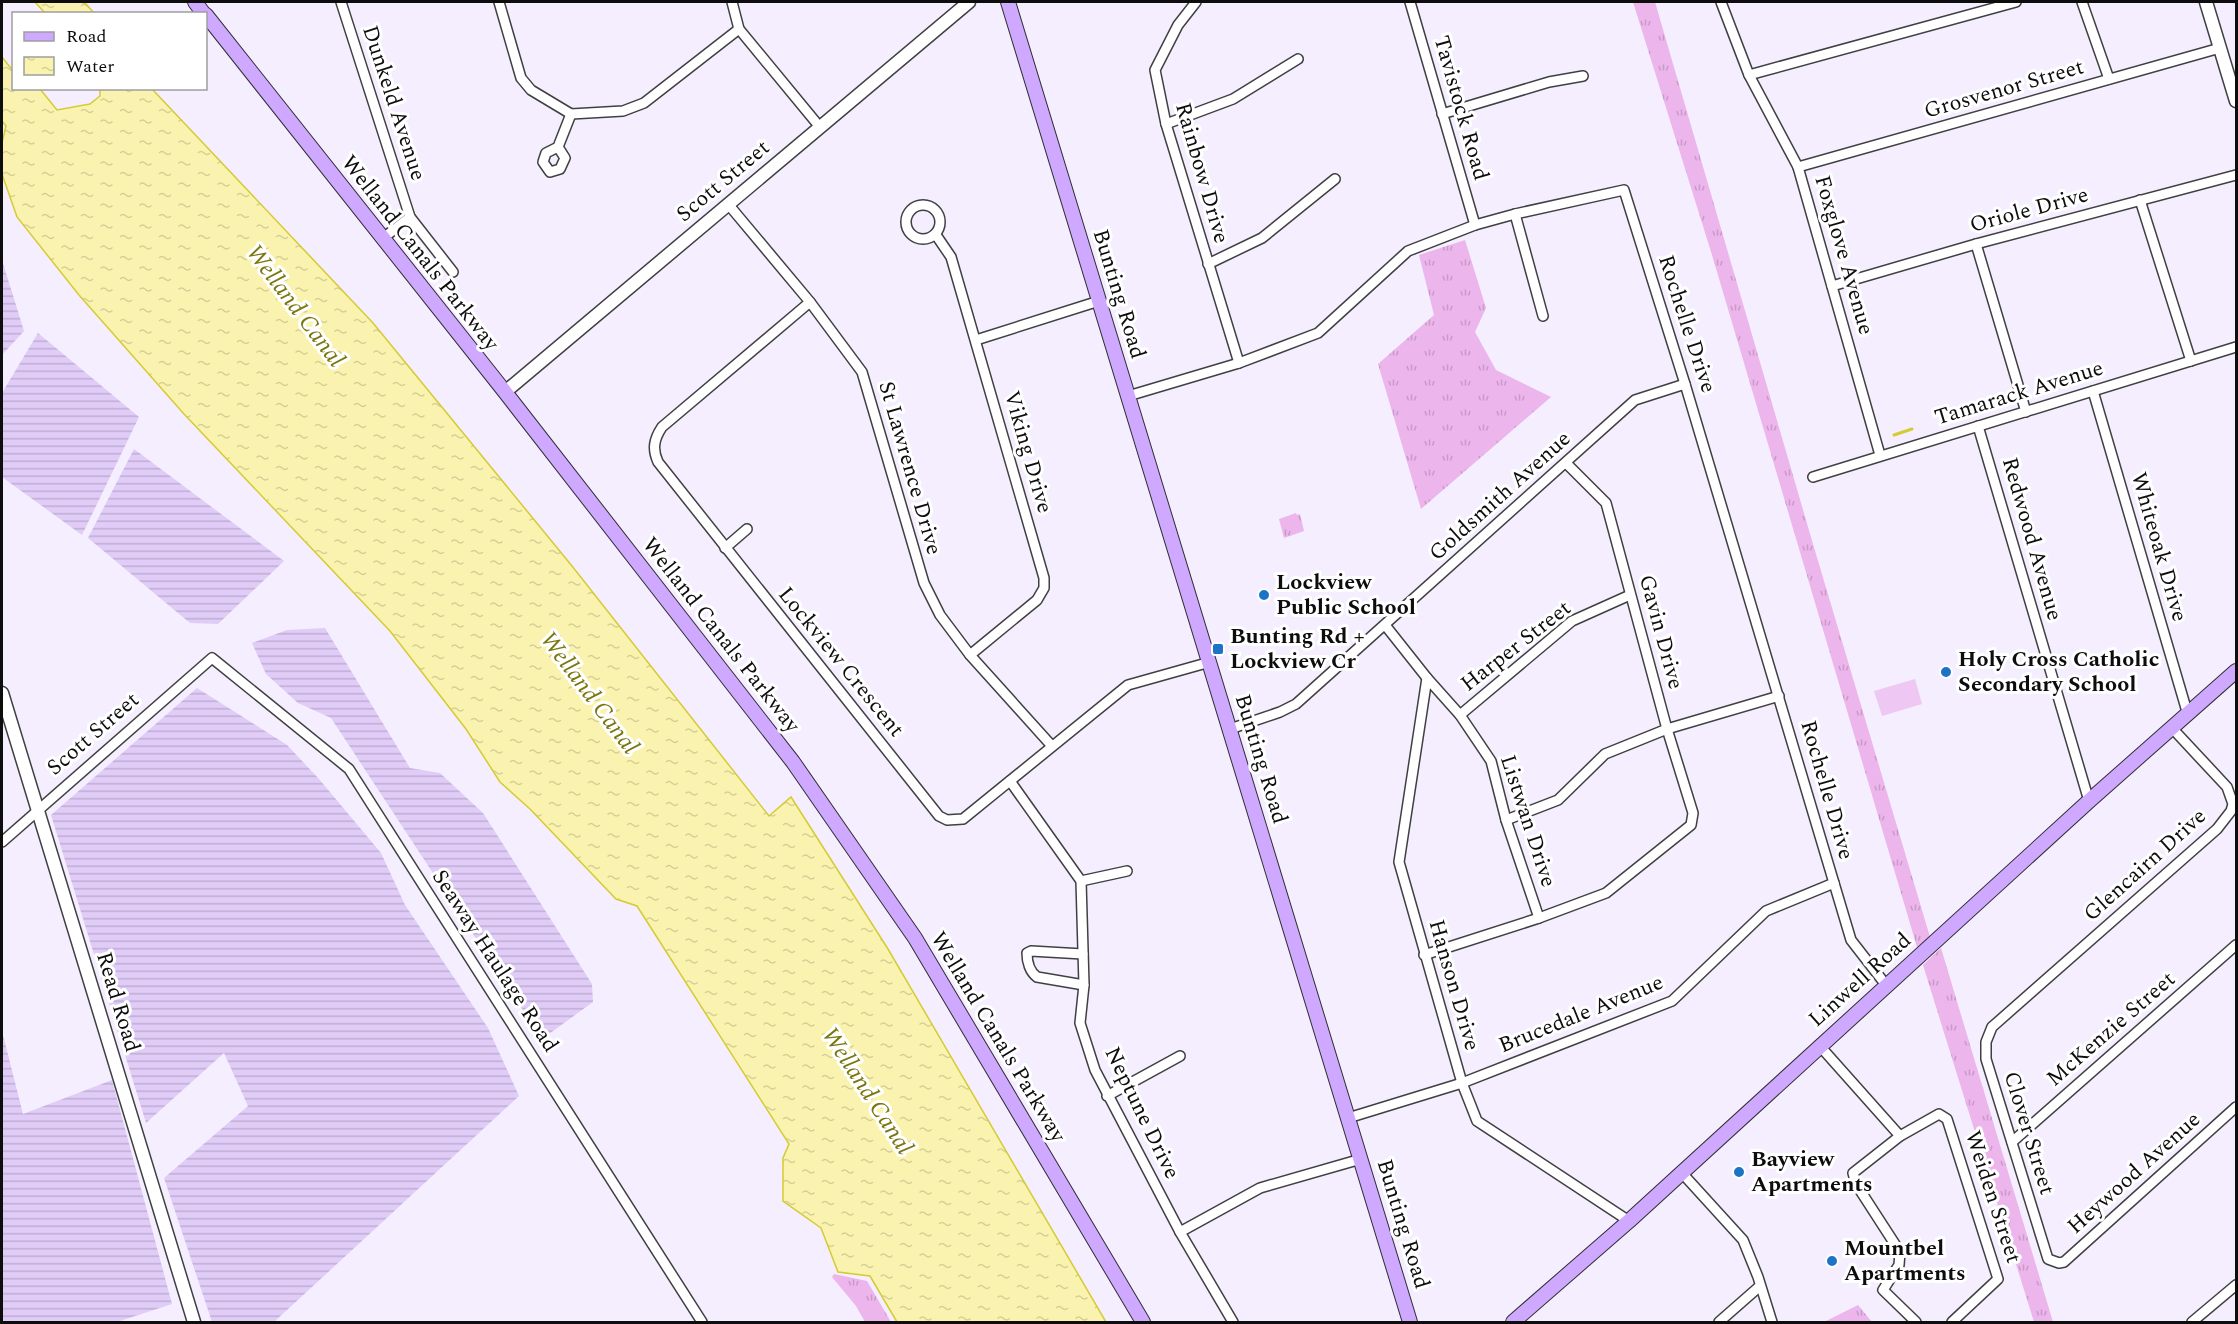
<svg xmlns="http://www.w3.org/2000/svg" width="2238" height="1324" viewBox="0 0 2238 1324" font-family="Spectral,serif">
	<defs>
		<pattern id="farmland-rules" width="6" height="5" patternUnits="userSpaceOnUse" patternTransform="scale(1.5)"><rect width="6" height="5" fill="#e0ccf7"/><path d="M0 2.5h6" fill="none" stroke="#bfaed3"/></pattern>
		<pattern id="grass-tufts" width="24" height="20" patternUnits="userSpaceOnUse" patternTransform="scale(1.5)"><rect width="24" height="20" fill="#ecb5eb"/><path d="M3 7l-1-3M5 7V3M7 7l1-3M15 17l-1-3M17 17v-4M19 17l1-3" fill="none" stroke="#c99ac8"/></pattern>
		<pattern id="water-ripples" width="26" height="14" patternUnits="userSpaceOnUse" patternTransform="scale(1.5)"><rect width="26" height="14" fill="#faf3af"/><path d="M2 4q2-2 4 0t4 0M15 11q2-2 4 0t4 0" fill="none" stroke="#d5cf95"/></pattern>
	</defs>
	<rect width="100%" height="100%" fill="#f4eeff"/>
	<g fill="url(#farmland-rules)">
		<path d="M2,260L24,331L2,355Z"/>
		<path d="M38,333L139,417L82,535L2,477V393Z"/>
		<path d="M134,449L284,561L218,624L190,623L88,538Z"/>
		<path d="M325,628L410,768L440,773L483,813L592,984L593,1002L542,1039L331,718L298,703L266,674L252,643L287,630Z"/>
		<path d="M197,688L287,745L319,779L381,853L405,905L488,1028L519,1096L274,1322H212L164,1178L248,1106L224,1053L146,1123L51,815Z"/>
		<path d="M2,1031L23,1114L112,1080L172,1304L117,1322H2Z"/>
	</g>
	<g fill="url(#grass-tufts)">
		<path d="M1633,2H1655L1813,544L1930,937L1917,947L1712,255Z"/>
		<path d="M1465,240L1486,308L1475,332L1496,370L1551,397L1421,509L1378,364L1434,315L1419,255Z"/>
		<path d="M1296,513L1297,515L1300,514L1304,531L1284,538L1279,519Z"/>
		<path d="M1941,948L2053,1322H2034L1923,965Z"/>
		<path d="M834,1274L867,1281L891,1322H865L856,1306L832,1277Z"/>
		<path d="M1858,1305L1872,1322H1824Z"/>
	</g>
	<path fill="#eec8f2" d="M1915,679L1922,704L1882,716L1874,691Z"/>
	<g fill="url(#water-ripples)" stroke="#d5cb32" stroke-width="1.5">
		<path d="M35,2H81L86,4L94,13H45Z"/>
		<path d="M2,57L13,71L14,88L40,89L57,110L90,104L100,96V89H152L373,323L572,566L769,816L791,797L888,949L1106,1322H897L870,1276L838,1272L821,1228L783,1201V1158L789,1144L637,906L616,899L530,809L500,782L466,729L390,631L184,414L79,295L17,217L2,174V143L6,126L2,121Z"/>
	</g>
	<g fill="none" stroke-linecap="round" stroke-linejoin="round">
		<path stroke="#d5cb32" stroke-width="3" d="M1894,435L1912,429"/>
		<defs>
			<g id="minor">
				<path d="M341,2L410,217L453,272"/>
				<path d="M499,2L521,78L531,90L571,114L623,111L644,103L739,29"/>
				<path d="M732,2L739,29L819,126"/>
				<path d="M1196,2L1178,25L1155,70L1166,124L1239,363"/>
				<path d="M1410,2L1475,225"/>
				<path d="M1721,2L1749,75L1798,167L1880,455"/>
				<path d="M2082,2L2109,79"/>
				<path d="M1749,75L2016,2"/>
				<path d="M1442,114L1549,82L1583,76"/>
				<path d="M1166,124L1233,99L1298,59"/>
				<path d="M558,147L546,153L543,162L550,172L560,169L565,158L558,147L571,114"/>
				<path d="M1798,167L2220,48"/>
				<path d="M2140,200L2191,361"/>
				<path d="M728,204L810,302L862,372L924,583L940,615L970,655L1051,745"/>
				<circle cx="923" cy="222" r="17"/>
				<path d="M1515,214L1543,316"/>
				<path d="M936,235L951,257L1044,578V588L1037,600L970,655"/>
				<path d="M382,239L410,217"/>
				<path d="M1976,244L2026,412"/>
				<path d="M1208,264L1262,238L1335,179"/>
				<path d="M1832,286L1976,244L2236,175"/>
				<path d="M810,302L662,427C654,439 652,449 658,462L939,816L947,820L963,819L1128,685L1210,662"/>
				<path d="M976,340L1099,301"/>
				<path d="M2093,391L2188,715"/>
				<path d="M1128,396L1239,363L1318,333L1408,251L1475,225L1515,214L1624,190L1685,384L1851,940L1886,985"/>
				<path d="M1978,426L2089,801"/>
				<path d="M1813,477L2236,347"/>
				<path d="M725,548L747,529"/>
				<path d="M1385,625L1427,678L1460,715L1491,761L1506,820L1539,918"/>
				<path d="M1427,678L1399,862L1462,1083L1477,1121L1629,1221"/>
				<path d="M1460,715L1572,621L1630,595"/>
				<path d="M2172,728L2227,787L2233,804L2231,811L2217,829L1992,1027L1986,1042V1059L2048,1259L2059,1263L2064,1262L2236,1107"/>
				<path d="M1230,729L1280,712L1296,704L1635,400L1685,384"/>
				<path d="M1010,781L1081,881L1084,985L1080,1023L1095,1070L1180,1232L1233,1322"/>
				<path d="M1506,820L1558,800L1605,754L1667,729L1779,696"/>
				<path d="M2,842L212,658L349,769L702,1322"/>
				<path d="M1081,881L1127,871"/>
				<path d="M1083,954L1031,951L1027,953C1027,962 1030,972 1037,977L1084,985"/>
				<path d="M1424,955L1539,918L1606,893L1691,825L1693,813L1667,729L1606,503L1566,463"/>
				<path d="M1819,1045L1900,1136"/>
				<path d="M1107,1096L1180,1056"/>
				<path d="M1348,1118L1462,1083L1672,1001L1766,911L1834,883"/>
				<path d="M2012,1142L2236,945"/>
				<path d="M1682,1173L1743,1240L1758,1277L1772,1322"/>
				<path d="M1180,1232L1260,1188L1361,1159"/>
				<path d="M1719,1322L1760,1286"/>
				<path d="M1916,1322L1883,1290L1899,1265L1900,1252L1856,1184L1853,1173L1900,1136L1939,1114L1947,1119L1998,1279L1952,1322"/>
				<path d="M2192,1322L2236,1285"/>
			</g>
			<g id="tertiary">
				<path d="M2206,2L2236,101"/>
				<path d="M505,392L969,2"/>
				<path d="M2,693L194,1322"/>
			</g>
			<g id="secondary">
				<path d="M195,2L204,14"/>
				<path d="M1008,2L1410,1322"/>
				<path d="M206,15L505,392L793,762L915,938L1143,1322"/>
				<path d="M1513,1322L1629,1221L2089,801L2236,671"/>
			</g>
		</defs>
		<use href="#minor" stroke="#404040" stroke-width="12"/>
		<use href="#tertiary" stroke="#404040" stroke-width="15"/>
		<use href="#secondary" stroke="#2f2f2f" stroke-width="16"/>
		<use href="#minor" stroke="#fff" stroke-width="9"/>
		<use href="#tertiary" stroke="#fff" stroke-width="12"/>
		<use href="#secondary" stroke="#cea9ff" stroke-width="14"/>
	</g>
	<g fill="#1d73c6" stroke="#fff" stroke-width="2">
		<circle cx="1264" cy="595" r="6"/>
		<rect x="1212" y="643" width="12" height="12" rx="3"/>
		<circle cx="1946" cy="672" r="6"/>
		<circle cx="1739" cy="1172" r="6"/>
		<circle cx="1832" cy="1261" r="6"/>
	</g>
	<g text-anchor="middle" dominant-baseline="central" stroke-width="6" stroke-linejoin="round" paint-order="stroke">
		<g font-size="22" fill="#0d0d0d" stroke="#fff">
			<text transform="translate(2004 89) rotate(-16)">Grosvenor Street</text>
			<text transform="translate(394 103) rotate(72)">Dunkeld Avenue</text>
			<text transform="translate(1461 108) rotate(74)">Tavistock Road</text>
			<text transform="translate(1202 173) rotate(74)">Rainbow Drive</text>
			<text transform="translate(723 181) rotate(-40)">Scott Street</text>
			<text transform="translate(2029 210) rotate(-15)">Oriole Drive</text>
			<text transform="translate(420 253) rotate(52)">Welland Canals Parkway</text>
			<text transform="translate(1844 255) rotate(74)">Foxglove Avenue</text>
			<text transform="translate(1119 294) rotate(73)">Bunting Road</text>
			<text transform="translate(1687 324) rotate(72)">Rochelle Drive</text>
			<text transform="translate(2019 393) rotate(-17)">Tamarack Avenue</text>
			<text transform="translate(1028 452) rotate(74)">Viking Drive</text>
			<text transform="translate(910 468) rotate(74)">St Lawrence Drive</text>
			<text transform="translate(1500 496) rotate(-42)">Goldsmith Avenue</text>
			<text transform="translate(2032 539) rotate(74)">Redwood Avenue</text>
			<text transform="translate(2159 547) rotate(74)">Whiteoak Drive</text>
			<text transform="translate(1661 632) rotate(75)">Gavin Drive</text>
			<text transform="translate(721 635) rotate(52)">Welland Canals Parkway</text>
			<text transform="translate(1516 646) rotate(-38)">Harper Street</text>
			<text transform="translate(841 662) rotate(51)">Lockview Crescent</text>
			<text transform="translate(93 734) rotate(-41)">Scott Street</text>
			<text transform="translate(1261 759) rotate(73)">Bunting Road</text>
			<text transform="translate(1827 790) rotate(74)">Rochelle Drive</text>
			<text transform="translate(1528 821) rotate(72)">Listwan Drive</text>
			<text transform="translate(2145 865) rotate(-42)">Glencairn Drive</text>
			<text transform="translate(495 961) rotate(57)">Seaway Haulage Road</text>
			<text transform="translate(1860 980) rotate(-42)">Linwell Road</text>
			<text transform="translate(1454 985) rotate(74)">Hanson Drive</text>
			<text transform="translate(118 1002) rotate(73)">Read Road</text>
			<text transform="translate(1581 1014) rotate(-22)">Brucedale Avenue</text>
			<text transform="translate(2111 1029) rotate(-41)">McKenzie Street</text>
			<text transform="translate(998 1037) rotate(59)">Welland Canals Parkway</text>
			<text transform="translate(1142 1113) rotate(64)">Neptune Drive</text>
			<text transform="translate(2029 1133) rotate(73)">Clover Street</text>
			<text transform="translate(2134 1173) rotate(-42)">Heywood Avenue</text>
			<text transform="translate(1993 1197) rotate(72)">Weiden Street</text>
			<text transform="translate(1403 1224) rotate(73)">Bunting Road</text>
		</g>
		<g font-size="22" font-weight="bold" fill="#0d0d0d" stroke="#fff" text-anchor="start">
			<text x="1276" y="582">Lockview<tspan x="1276" dy="25">Public School</tspan></text>
			<text x="1230" y="636">Bunting Rd +<tspan x="1230" dy="25">Lockview Cr</tspan></text>
			<text x="1958" y="659">Holy Cross Catholic<tspan x="1958" dy="25">Secondary School</tspan></text>
			<text x="1751" y="1159">Bayview<tspan x="1751" dy="25">Apartments</tspan></text>
			<text x="1844" y="1248">Mountbel<tspan x="1844" dy="25">Apartments</tspan></text>
		</g>
		<g font-size="24" font-style="italic" fill="#7a7710" stroke="#fff">
			<text transform="translate(295 306) rotate(53)">Welland Canal</text>
			<text transform="translate(589 693) rotate(53)">Welland Canal</text>
			<text transform="translate(867 1091) rotate(57)">Welland Canal</text>
		</g>
	</g>
	<rect width="2238" height="1324" fill="none" stroke="#0d0d0d" stroke-width="6"/>
	<rect x="12" y="12" width="195" height="78" fill="#ffffff" stroke="#9e9e9e" stroke-width="1.5"/>
	<rect x="24" y="32" width="30" height="9" fill="#cea9ff" stroke="#9e9e9e" stroke-width="1.5"/>
	<text x="66" y="42" font-size="18" fill="#0d0d0d">Road</text>
	<rect x="24" y="57" width="30" height="18" fill="url(#water-ripples)" stroke="#9e9e9e" stroke-width="1.5"/>
	<text x="66" y="72" font-size="18" fill="#0d0d0d">Water</text>
</svg>
